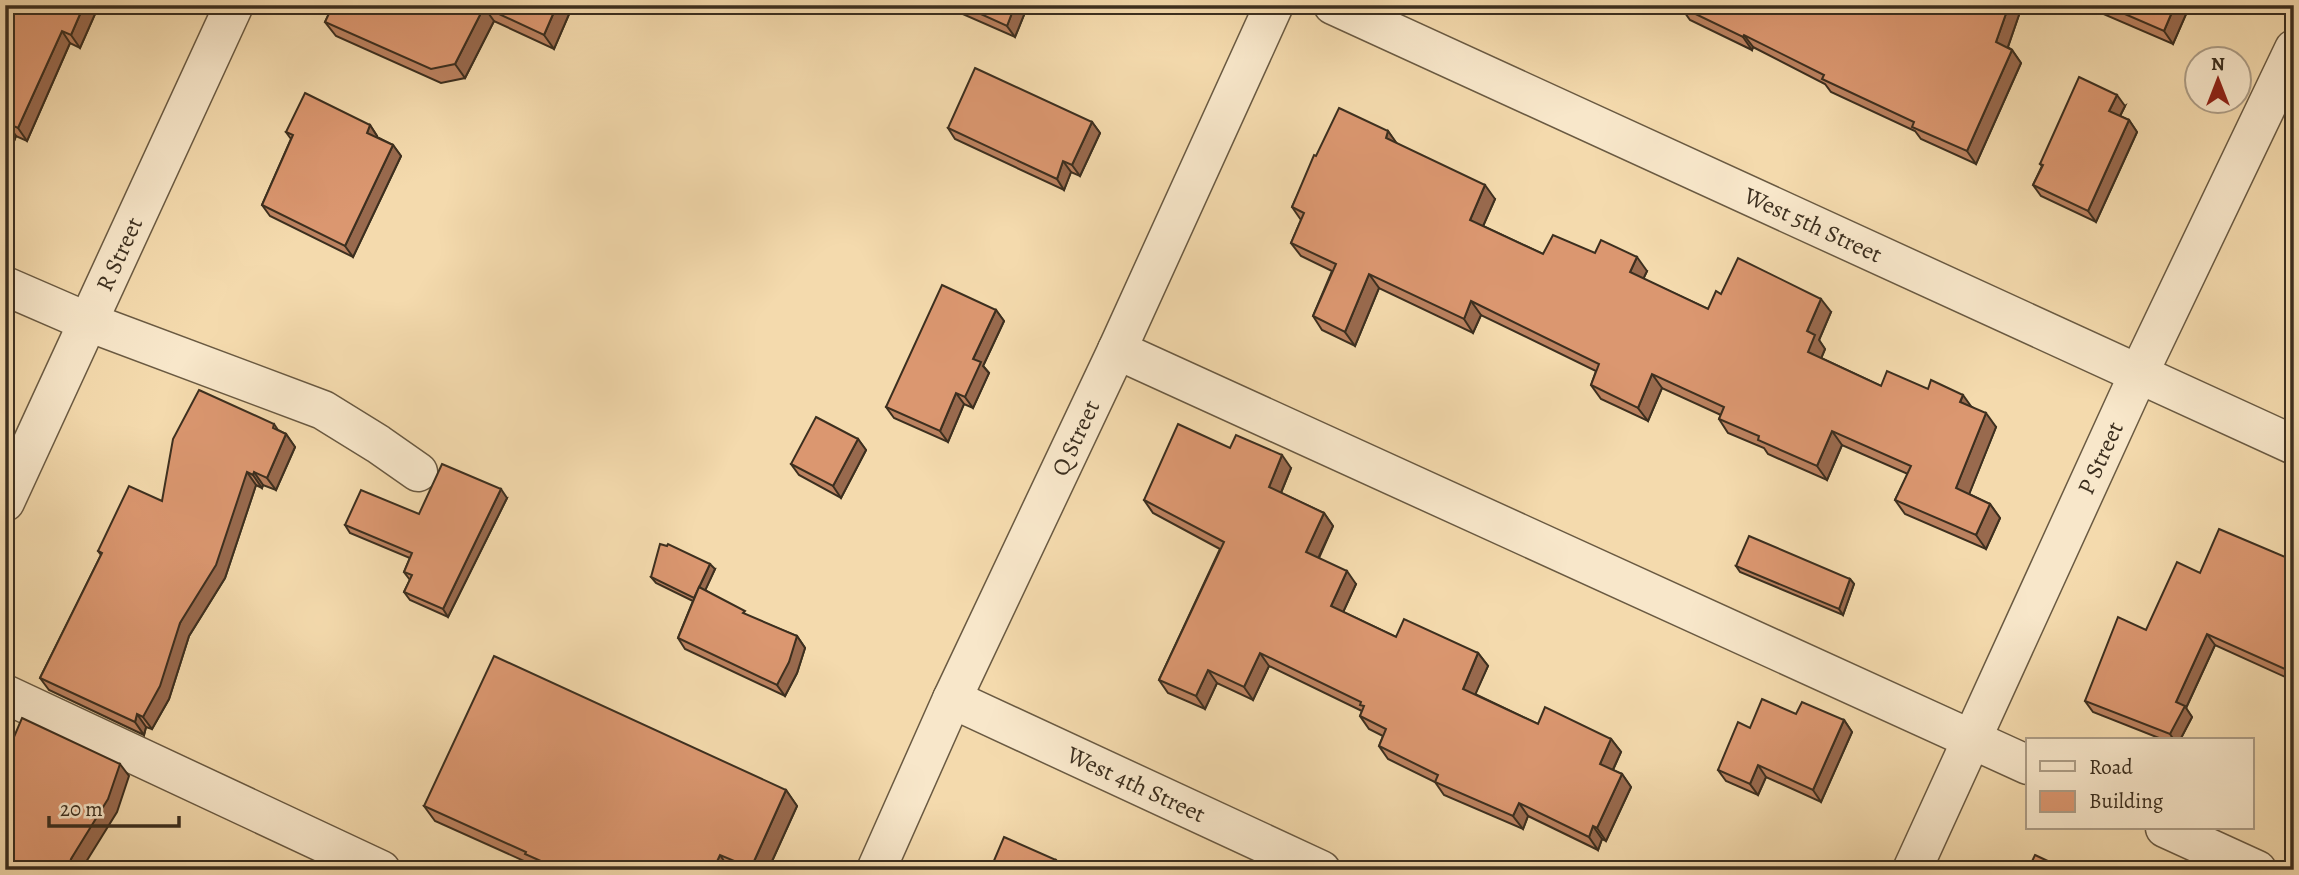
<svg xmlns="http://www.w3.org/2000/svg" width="2299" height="875" viewBox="0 0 2299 875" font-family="Alegreya,serif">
	<rect width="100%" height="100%" fill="#f4daad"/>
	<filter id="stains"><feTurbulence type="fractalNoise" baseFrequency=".00286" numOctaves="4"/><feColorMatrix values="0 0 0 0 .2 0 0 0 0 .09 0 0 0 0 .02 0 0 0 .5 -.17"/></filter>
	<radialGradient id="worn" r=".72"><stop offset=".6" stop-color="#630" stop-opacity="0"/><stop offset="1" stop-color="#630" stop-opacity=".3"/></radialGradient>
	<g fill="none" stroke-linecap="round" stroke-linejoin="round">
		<defs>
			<g id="minor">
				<path id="s1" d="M1333,5L2294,445"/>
				<path d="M5,286L88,322L323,410L378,444L418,472"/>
				<path d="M1117,350L2028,765"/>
				<path id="s2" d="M5,502L234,5"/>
				<path d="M5,694L381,870"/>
				<path id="s3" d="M952,699L1321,870"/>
				<path d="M2165,828L2257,870"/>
				<path id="s4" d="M876,870L952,699L1117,350L1274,5"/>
				<path id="s5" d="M1912,870L2139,373L2294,49"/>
			</g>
		</defs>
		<use href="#minor" stroke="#6a5a42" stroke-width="41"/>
		<use href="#minor" stroke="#f8e7ca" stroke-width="38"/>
	</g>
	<g fill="#bc8260" stroke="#3c2f1f" stroke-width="2">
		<path d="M5,5H99L80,48L70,43L27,141L16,136L8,157L5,156Z"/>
		<path d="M333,5H573L554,49L494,21L465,78L441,83L336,36L325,22Z"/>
		<path d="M954,5H1028L1015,37L958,12Z"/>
		<path d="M1669,5H1923L1927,8L1928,5H2015L2020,12L2008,47L2012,50L2021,63L1976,164L1921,139L1915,131L1831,92L1825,84L1753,47L1752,50L1690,20L1685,13Z"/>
		<path d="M2095,5H2190L2173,44L2101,13Z"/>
		<path d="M2125,106L2120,116L2129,120L2137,132L2096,222L2041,196L2033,185L2042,166L2040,164Z"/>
		<path d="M1092,122L1100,133L1080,176L1071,172L1064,190L955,139L948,128Z"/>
		<path d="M370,125L377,136V137L393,145L401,156L353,257L270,216L262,205L291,139L286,132Z"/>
		<path d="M1388,131L1396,143L1495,199L1483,226L1543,254L1595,253L1647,271L1643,279L1708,309L1721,294L1831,312L1819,340L1825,349L1821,358L1881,386L1972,407L1996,427L1969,494L1990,504L2000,518L1986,549L1905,514L1895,500L1908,474L1842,445L1827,480L1768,454L1764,448L1728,433L1719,419L1721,415L1662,388L1648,421L1601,399L1591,385L1596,371L1481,315L1473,333L1379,288L1355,346L1322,330L1313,316L1332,271L1301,256L1291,243L1301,220L1292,207L1316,156Z"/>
		<path d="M996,310L1004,321L983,366L989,373L973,408L964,404L948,442L894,418L886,407Z"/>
		<path d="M274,424L278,430L286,434L295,447L276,490L263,485L262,488L256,485L225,578L189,636L169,699L152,729L146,727L144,735L49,690L40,678L101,555L98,551L162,501Z"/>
		<path d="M858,439L866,450L841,498L799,475L791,464Z"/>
		<path d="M1230,448L1291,468L1281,493L1324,513L1333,526L1319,558L1356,584L1343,612L1396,637L1478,653L1488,666L1475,694L1538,724L1611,739L1621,752L1613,770L1622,774L1631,787L1606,841L1602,839L1598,850L1528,816L1523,829L1444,795L1435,782L1388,759L1379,746L1383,736L1369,729L1360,716L1362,711L1269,666L1253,700L1217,683L1205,709L1168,693L1159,680L1220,549L1153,513L1144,500Z"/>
		<path d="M507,498L448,617L410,600L404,592L410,580L404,572L410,558L350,533L345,525L419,514Z"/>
		<path d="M2285,557H2294V681L2215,645L2186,708L2192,717L2180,740H2164L2093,712L2085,701L2146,630L2200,573Z"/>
		<path d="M1736,566L1850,579L1854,584L1843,615L1740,572Z"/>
		<path d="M715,569L705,590L748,616L797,636L805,648L797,673L785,696L685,649L678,638L693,601L656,583L651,577Z"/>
		<path d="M1796,714L1844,720L1852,732L1821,802L1766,777L1758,795L1726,781L1718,770L1750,728Z"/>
		<path d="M786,790L797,806L768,870H537L533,865L435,821L424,806Z"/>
	</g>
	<g fill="#996a4e" stroke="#3c2f1f" stroke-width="2">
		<path d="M84,5H99L80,48L71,35Z"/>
		<path d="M557,5H573L554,49L544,35Z"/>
		<path d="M1015,5H1028L1015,37L1007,26Z"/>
		<path d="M2009,5H2015L2020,12L2005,55L1996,42Z"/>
		<path d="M2175,5H2190L2173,44L2164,31Z"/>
		<path d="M484,7L494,21L465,78L455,64Z"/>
		<path d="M62,31L70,43L27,141L18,128Z"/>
		<path d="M1744,35L1753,47L1752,50L1743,37Z"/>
		<path d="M2012,50L2021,63L1976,164L1967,151Z"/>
		<path d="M2117,95L2125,106L2117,122L2109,111Z"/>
		<path d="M2129,120L2137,132L2096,222L2088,211Z"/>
		<path d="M1092,122L1100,133L1080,176L1072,165Z"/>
		<path d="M7,123L16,136L8,157L5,153V129Z"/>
		<path d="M370,125L377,136L375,144L367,133Z"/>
		<path d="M1388,131L1398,145L1386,138Z"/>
		<path d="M393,145L401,156L353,257L345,246Z"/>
		<path d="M1063,161L1071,172L1064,190L1057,179Z"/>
		<path d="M1485,185L1495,199L1480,233L1470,220Z"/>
		<path d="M1637,257L1647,271L1640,286L1630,272Z"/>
		<path d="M1369,274L1379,288L1355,346L1345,332Z"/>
		<path d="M1821,299L1831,312L1819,340L1825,349L1818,366L1808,352L1807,331Z"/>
		<path d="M1471,301L1481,315L1473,333L1464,319Z"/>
		<path d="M996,310L1004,321L983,366L989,373L973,408L965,397L973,359Z"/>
		<path d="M1652,374L1662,388L1648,421L1638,408Z"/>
		<path d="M956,393L964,404L948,442L940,431Z"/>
		<path d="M1963,395L1973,409L1960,402Z"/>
		<path d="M1986,413L1996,427L1966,502L1956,488Z"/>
		<path d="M1832,431L1842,445L1827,480L1817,466Z"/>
		<path d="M286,434L295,447L276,490L267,478Z"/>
		<path d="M858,439L866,450L841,498L833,486Z"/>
		<path d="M1282,455L1291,468L1278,500L1269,487Z"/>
		<path d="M247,472L256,485L225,578L189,636L169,699L152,729L143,717L180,623Z"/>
		<path d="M254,472L263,485L262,488L253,475Z"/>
		<path d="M501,489L507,498L448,617L443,609Z"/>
		<path d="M1990,504L2000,518L1986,549L1976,535Z"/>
		<path d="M1324,513L1333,526L1315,565L1306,552Z"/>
		<path d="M710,564L715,569L699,604L694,598Z"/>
		<path d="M1347,571L1356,584L1340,619L1331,606Z"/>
		<path d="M1850,579L1854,584L1843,615L1839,609Z"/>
		<path d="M2207,634L2215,645L2186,708L2192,717L2180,740H2174L2170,734L2176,702Z"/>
		<path d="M797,636L805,648L797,673L785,696L777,685Z"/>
		<path d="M1260,653L1269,666L1253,700L1244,687Z"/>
		<path d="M1478,653L1488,666L1472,702L1463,689Z"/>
		<path d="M1208,670L1217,683L1205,709L1196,696Z"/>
		<path d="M137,714L146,727L144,735L135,722Z"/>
		<path d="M1844,720L1852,732L1821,802L1813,790Z"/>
		<path d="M1611,739L1621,752L1609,778L1600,764Z"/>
		<path d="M120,764L129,776L117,812L81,870H68L71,859Z"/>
		<path d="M1758,765L1766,777L1758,795L1750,784Z"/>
		<path d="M1622,774L1631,787L1606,841L1597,828Z"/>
		<path d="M786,790L797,806L768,870H752L751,868Z"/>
		<path d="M1519,803L1528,816L1523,829L1513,816Z"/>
		<path d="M1593,826L1602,839L1598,850L1589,837Z"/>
		<path d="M720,855L730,870H713Z"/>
		<path d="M1056,860L1063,870H1052Z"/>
	</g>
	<g fill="#db9770" stroke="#3c2f1f" stroke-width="2">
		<path d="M5,5H84L71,35L62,31L18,128L7,123L5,129Z"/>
		<path d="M333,5H557L544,35L484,7L455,64L431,69L325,22Z"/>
		<path d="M961,5H1015L1007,26Z"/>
		<path d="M1682,5H1923L1927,8L1928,5H2009L1996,42L2012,50L1967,151L1912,127L1914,122L1822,79L1824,75L1744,35L1743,37L1681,7Z"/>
		<path d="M2104,5H2175L2164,31Z"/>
		<path d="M975,68L1092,122L1072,165L1063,161L1057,179L948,128Z"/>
		<path d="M2079,77L2117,95L2109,111L2129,120L2088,211L2033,185L2043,165L2040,164Z"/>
		<path d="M305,93L370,125L367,133L393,145L345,246L262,205L293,135L286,132Z"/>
		<path d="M1339,108L1388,131L1386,138L1485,185L1470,220L1543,254L1553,235L1595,253L1601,240L1637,257L1630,272L1708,309L1716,291L1721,294L1738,258L1821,299L1807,331L1815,335L1808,352L1881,386L1887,371L1928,389L1931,380L1963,395L1960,402L1986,413L1956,488L1990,504L1976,535L1895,500L1911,466L1832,431L1817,466L1758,440L1759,436L1719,419L1724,407L1652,374L1638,408L1591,385L1599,364L1471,301L1464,319L1369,274L1345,332L1313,316L1336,264L1291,243L1304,213L1292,207L1314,155L1316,156Z"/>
		<path d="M942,285L996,310L973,359L981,362L965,397L956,393L940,431L886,407Z"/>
		<path d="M199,390L274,424L273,428L286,434L267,478L254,472L253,475L247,472L216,565L180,623L160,686L143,717L137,714L135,722L40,678L102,553L98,551L129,486L162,501L173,439Z"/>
		<path d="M816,417L858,439L833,486L791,464Z"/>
		<path d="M1178,424L1230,448L1236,435L1282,455L1269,487L1324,513L1306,552L1347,571L1331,606L1396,637L1404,619L1478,653L1463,689L1538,724L1545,707L1611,739L1600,764L1622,774L1597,828L1593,826L1589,837L1519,803L1513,816L1435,782L1438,775L1379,746L1386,729L1360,716L1364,706L1360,705L1361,702L1260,653L1244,687L1208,670L1196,696L1159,680L1224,542L1144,500Z"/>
		<path d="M442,464L501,489L443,609L404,592L412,575L404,572L412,553L345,525L361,490L419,514Z"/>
		<path d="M2219,529L2285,557L2287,553L2294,557V673L2207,634L2176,702L2185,706L2170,734L2085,701L2118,617L2146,630L2177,562L2200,573Z"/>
		<path d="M1749,536L1850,579L1839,609L1736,566Z"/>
		<path d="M660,544L667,546L668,544L710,564L694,598L651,577Z"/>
		<path d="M699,587L745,611L743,613L797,636L789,662L777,685L678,638Z"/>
		<path d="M494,656L786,790L751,868L720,855L713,870H561L525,854L526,852L424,806Z"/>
		<path d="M1762,699L1796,714L1802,702L1844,720L1813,790L1758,765L1750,784L1718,770L1738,722L1750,728Z"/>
		<path d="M22,718L120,764L108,799L71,859L68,870H5V758Z"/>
		<path d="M1004,837L1056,860L1052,870H990Z"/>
		<path d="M2035,855L2067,870H2028Z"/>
	</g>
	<g text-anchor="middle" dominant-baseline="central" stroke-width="5" stroke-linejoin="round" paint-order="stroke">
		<g font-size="24" fill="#3c2f1f" stroke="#f8e7ca">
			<text stroke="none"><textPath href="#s1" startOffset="528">West 5th Street</textPath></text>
			<text stroke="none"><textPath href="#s2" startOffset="273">R Street</textPath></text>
			<text stroke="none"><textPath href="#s4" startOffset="476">Q Street</textPath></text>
			<text stroke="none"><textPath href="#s5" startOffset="453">P Street</textPath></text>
			<text stroke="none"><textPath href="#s3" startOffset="203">West 4th Street</textPath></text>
		</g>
	</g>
	<rect width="2299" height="875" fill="none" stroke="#f4daad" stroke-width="28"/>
	<rect x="7" y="7" width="2285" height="861" fill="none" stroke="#3c2f1f" stroke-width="3.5"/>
	<rect x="14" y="14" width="2271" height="847" fill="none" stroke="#3c2f1f" stroke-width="2"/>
	<rect x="2026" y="738" width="228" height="91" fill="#f8e7ca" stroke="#ad9d86" stroke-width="2"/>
	<rect x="2040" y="761" width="35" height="10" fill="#f8e7ca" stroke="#ad9d86" stroke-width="2"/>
	<text x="2089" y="774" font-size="21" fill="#3c2f1f">Road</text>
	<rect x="2040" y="791" width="35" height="21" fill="#db9770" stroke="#ad9d86" stroke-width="2"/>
	<text x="2089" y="808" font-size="21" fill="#3c2f1f">Building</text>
	<g transform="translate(2218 80)"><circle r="33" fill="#f8e7ca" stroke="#ad9d86" stroke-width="2"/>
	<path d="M0-5L12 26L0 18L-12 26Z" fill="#8f2418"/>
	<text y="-10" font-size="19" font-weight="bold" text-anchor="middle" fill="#3c2f1f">N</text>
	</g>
	<path d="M49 816v10h130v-10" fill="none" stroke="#3c2f1f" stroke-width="3.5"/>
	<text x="60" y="816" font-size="21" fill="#3c2f1f" stroke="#f8e7ca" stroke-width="5" paint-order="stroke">20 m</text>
	<rect width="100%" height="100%" filter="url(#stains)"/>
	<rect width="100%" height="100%" fill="url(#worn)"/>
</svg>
